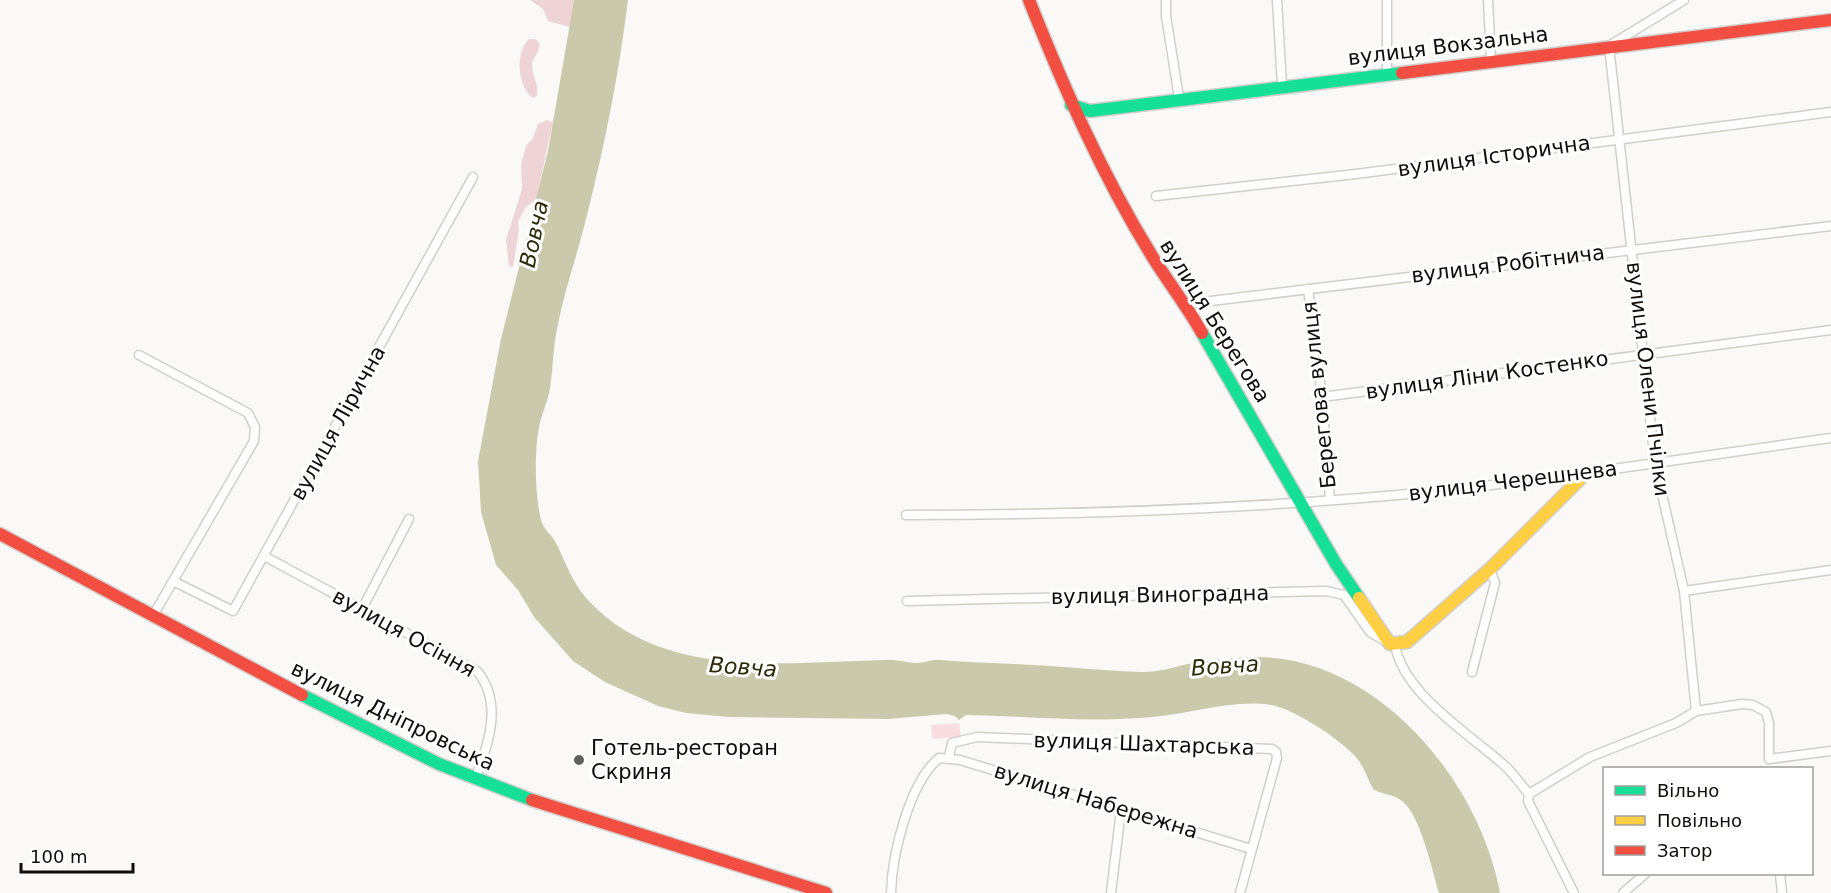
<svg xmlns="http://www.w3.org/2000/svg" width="1831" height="893" viewBox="0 0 1831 893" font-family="'DejaVu Sans',sans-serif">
	<rect width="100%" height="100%" fill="#fbf9f7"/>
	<path fill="#f8dee0" d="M959,723L961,737L932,739L931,725Z"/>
	<g fill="#efd4d7">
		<path d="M530,0H574L570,27L548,21L543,9Z"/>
		<path d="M529,39H535L539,42C541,54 532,56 532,66C533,78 539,84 537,96L533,98C517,87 515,51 529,39Z"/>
		<path d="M547,120L553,122L536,200L526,207L518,221L519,229L513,267L509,266L506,240L522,189L521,165L526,146L533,138L538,124Z"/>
	</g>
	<path fill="#cbc9ab" d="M574,0H628C619,73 605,144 587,215C578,253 564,291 557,329C553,348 553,369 550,388C548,402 541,414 539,428C534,454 535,495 541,520C543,529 551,534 555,541C566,562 571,581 587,599C663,683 791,661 891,660C900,660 908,663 916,663C925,663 932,659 941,660C971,663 1002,663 1033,665C1070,667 1106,671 1142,672C1158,672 1168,669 1183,665C1204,660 1237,657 1259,657C1379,659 1480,782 1500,893H1439C1432,871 1420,810 1399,799C1391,794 1381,794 1373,789C1367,778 1364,766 1356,757C1341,740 1293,708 1271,705C1233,699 1191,714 1153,717C1091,723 1029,716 966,715L959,720L955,716L946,714L888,719L729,717L686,713L658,706L605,682L573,661L534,617L518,590L496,565L481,512L478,461L501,339L548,151Z"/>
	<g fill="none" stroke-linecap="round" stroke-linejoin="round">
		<defs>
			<g id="street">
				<path d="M1166,0V16L1179,98"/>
				<path d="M1277,0L1282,86"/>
				<path d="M1387,0V72"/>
				<path d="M1488,0L1491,60"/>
				<path d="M1684,0L1609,46L1655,463L1684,591L1696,711"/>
				<path d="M1156,196L1356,174L1831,112"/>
				<path d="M1308,289L1322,397L1330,500"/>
				<path d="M1186,304L1831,226"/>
				<path d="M139,355L248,413L255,427L254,441L154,614"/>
				<path d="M1322,397L1831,330"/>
				<path d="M906,515C1077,515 1249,509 1419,493C1557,479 1694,457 1831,438"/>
				<path d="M264,556L477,671C503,702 489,745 475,778"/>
				<path d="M175,582L233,611L473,177"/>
				<path d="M1684,591L1831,570"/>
				<path d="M907,601L1326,591L1344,595L1370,632L1390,644"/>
				<path d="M362,609L409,519"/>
				<path d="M1395,645C1404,695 1470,734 1505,766C1514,774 1521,785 1529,794"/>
				<path d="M1472,672L1495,583L1490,569"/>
				<path d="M949,757L952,743L977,737L1272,749L1276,752L1277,758L1240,893"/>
				<path d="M1529,794L1590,757L1676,723L1696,711L1742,704L1753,705L1766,712L1769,723V759L1831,751"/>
				<path d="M1529,794L1528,801L1574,893"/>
				<path d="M1780,874L1782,893"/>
				<path d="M891,893C892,855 909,783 939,758L960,760L1251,849"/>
				<path d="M1111,893L1121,810"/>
				<path d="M1623,893L1645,874"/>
			</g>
			<g id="fast">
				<path d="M1071,105L1090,111L1402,73"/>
				<path d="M1202,333L1336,564L1359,598"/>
				<path d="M302,695L439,764L532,800"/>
			</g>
			<path id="slow" d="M1359,598L1390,644L1407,642L1490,569L1586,473"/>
			<g id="jam">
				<path d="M1029,0C1064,88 1102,175 1152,256C1168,282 1187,306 1202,333"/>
				<path d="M1402,73L1831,20"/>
				<path d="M0,534L302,695"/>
				<path d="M532,800L826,893"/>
			</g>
		</defs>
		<use href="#street" stroke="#d2ceca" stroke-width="11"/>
		<use href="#fast" stroke="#d2ceca" stroke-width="15"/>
		<use href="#slow" stroke="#d2ceca" stroke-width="15"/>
		<use href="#jam" stroke="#d2ceca" stroke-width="15"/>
		<use href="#street" stroke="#fefefe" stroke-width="8"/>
		<use href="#fast" stroke="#16e098" stroke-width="12"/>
		<use href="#slow" stroke="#ffcf43" stroke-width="12"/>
		<use href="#jam" stroke="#f24e42" stroke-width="12"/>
	</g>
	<circle fill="#635f5c" stroke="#fff" stroke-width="2" cx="579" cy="760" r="6"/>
	<g text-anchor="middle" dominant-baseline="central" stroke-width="6" stroke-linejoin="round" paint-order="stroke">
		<g font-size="21" fill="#110c08" stroke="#fff">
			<text transform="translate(1448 46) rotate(-7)">вулиця Вокзальна</text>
			<text transform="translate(1494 156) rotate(-8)">вулиця Історична</text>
			<text transform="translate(1508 264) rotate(-7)">вулиця Робітнича</text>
			<text transform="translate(1215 321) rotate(58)">вулиця Берегова</text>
			<text transform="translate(1487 375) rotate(-8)">вулиця Ліни Костенко</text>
			<text transform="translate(1648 379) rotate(83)">вулиця Олени Пчілки</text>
			<text transform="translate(1319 395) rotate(-96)">Берегова вулиця</text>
			<text transform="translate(338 423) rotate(-61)">вулиця Лірична</text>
			<text transform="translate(1513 481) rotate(-7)">вулиця Черешнева</text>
			<text transform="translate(1160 595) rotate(-1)">вулиця Виноградна</text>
			<text transform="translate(404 633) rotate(29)">вулиця Осіння</text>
			<text transform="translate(393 716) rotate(26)">вулиця Дніпровська</text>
			<text transform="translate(1144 744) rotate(2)">вулиця Шахтарська</text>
			<text transform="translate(1096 801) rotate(17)">вулиця Набережна</text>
		</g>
		<g font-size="21" fill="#110c08" stroke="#fff" text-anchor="start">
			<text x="591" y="748">Готель-ресторан<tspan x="591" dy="24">Скриня</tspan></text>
		</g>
		<g font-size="22" font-style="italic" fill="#2d2a07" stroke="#fff">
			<text transform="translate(534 234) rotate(-78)">Вовча</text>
			<text transform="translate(1225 666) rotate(-4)">Вовча</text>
			<text transform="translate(743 667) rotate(4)">Вовча</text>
		</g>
	</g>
	<rect x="1603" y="767" width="210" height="108" fill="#ffffff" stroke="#a09e9c" stroke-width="1.5"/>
	<rect x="1615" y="786" width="30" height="9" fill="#16e098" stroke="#a09e9c" stroke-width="1.5"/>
	<text x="1657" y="797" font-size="18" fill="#110c08">Вільно</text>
	<rect x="1615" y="816" width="30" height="9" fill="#ffcf43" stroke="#a09e9c" stroke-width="1.5"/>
	<text x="1657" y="827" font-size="18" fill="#110c08">Повільно</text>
	<rect x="1615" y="846" width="30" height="9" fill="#f24e42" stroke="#a09e9c" stroke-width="1.5"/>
	<text x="1657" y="857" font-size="18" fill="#110c08">Затор</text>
	<path d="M21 863v9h112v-9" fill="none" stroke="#110c08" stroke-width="3"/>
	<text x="30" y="863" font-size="18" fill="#110c08" stroke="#ffffff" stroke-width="4.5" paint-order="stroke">100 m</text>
</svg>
